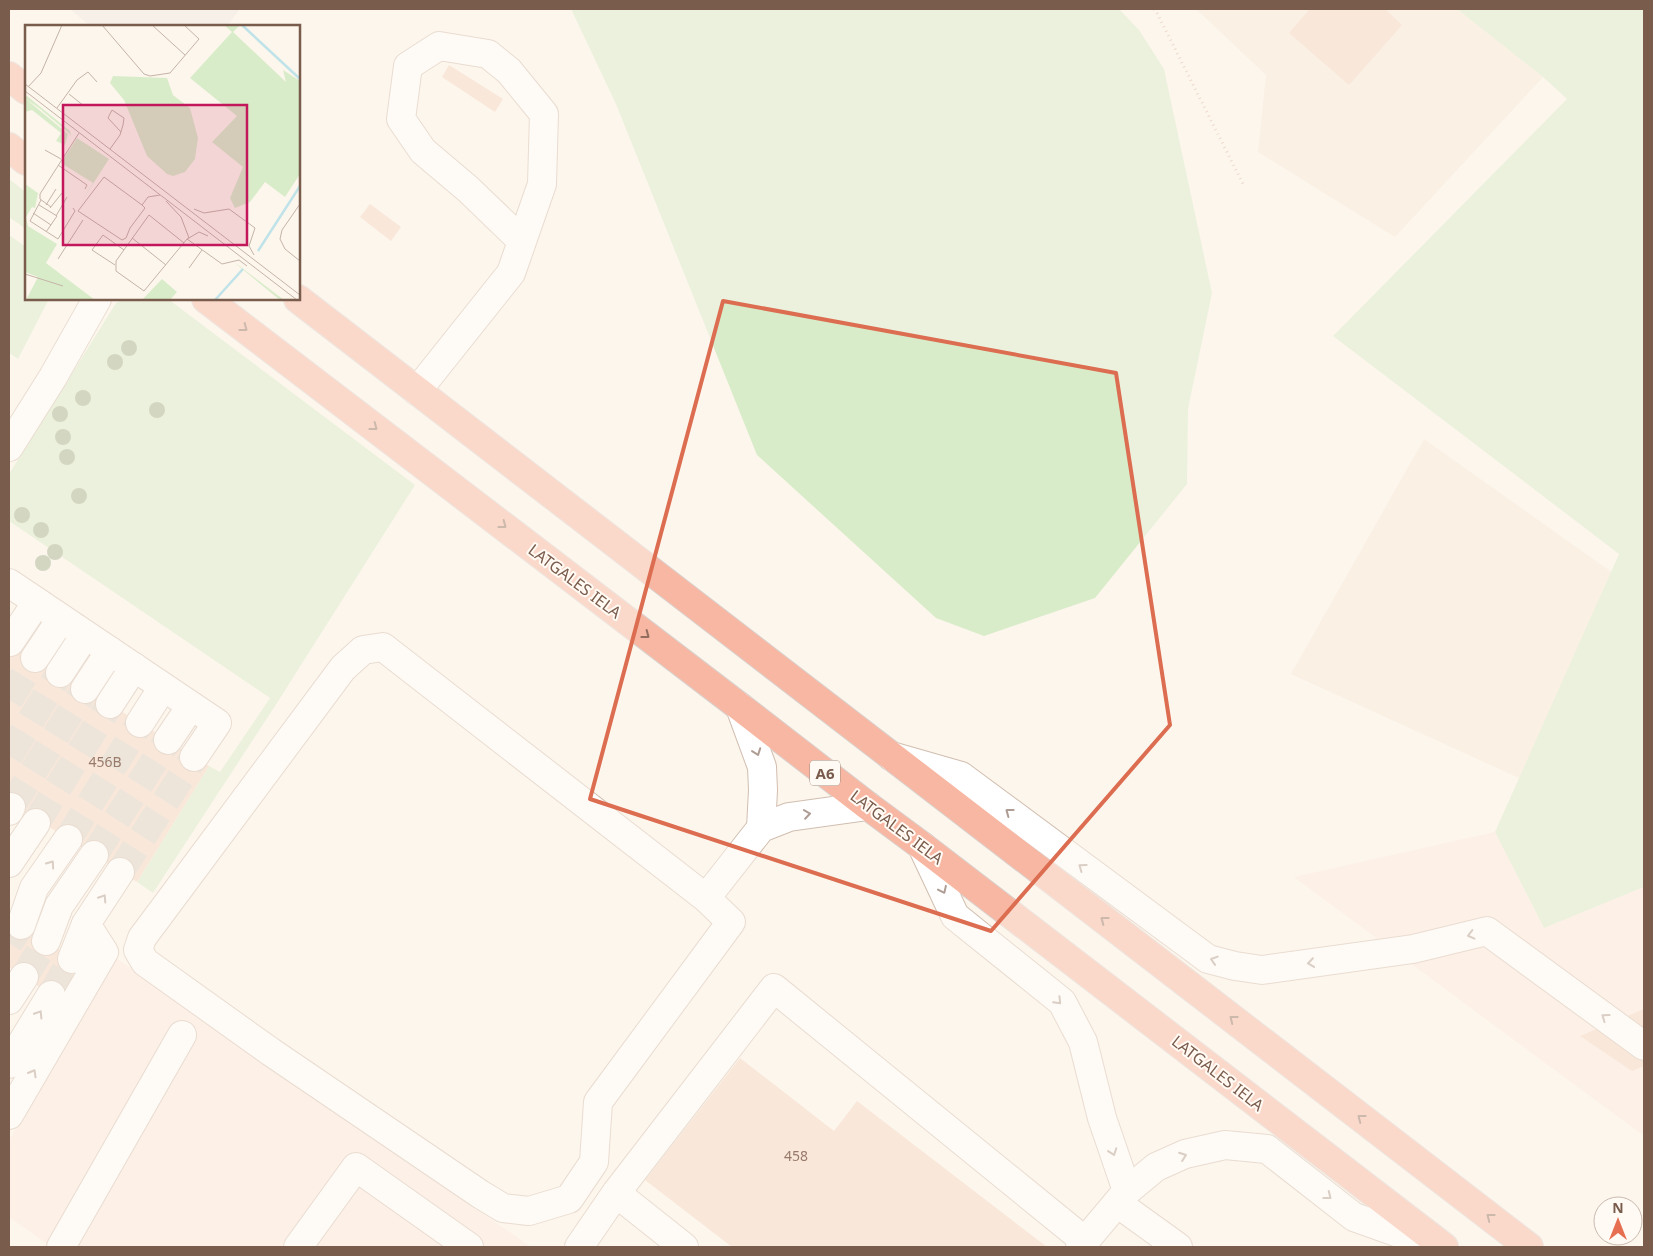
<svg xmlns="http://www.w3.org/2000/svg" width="1653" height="1256" viewBox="0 0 1653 1256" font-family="'Noto Sans',sans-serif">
	<rect width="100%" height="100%" fill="#fdf6ec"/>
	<g fill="#f5e8da">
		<path d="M1196,9H1457L1543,77L1395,237L1258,152L1266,75Z"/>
		<path d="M1424,439L1644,595L1519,778L1291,674Z"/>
	</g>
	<g fill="#fde8e0">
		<path d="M1495,832L1544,928L1644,887V1136L1294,877Z"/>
		<path d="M116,958L531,1247H52L9,1217V1140Z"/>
	</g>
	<path fill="#efe9e4" d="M70,9H240L227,26H90Z"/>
	<g fill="#d8ecc9">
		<path d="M571,9H1119L1139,30L1164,69L1212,293L1188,409L1187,484L1095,598L984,636L936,618L757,455L616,104Z"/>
		<path d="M1457,9H1644V887L1544,928L1495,832L1619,554L1333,336L1567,99L1543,77Z"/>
		<path d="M9,179L26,192V229L9,217Z"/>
		<path d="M9,235L26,247V299H49L18,359L9,353Z"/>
		<path d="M123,299H168L415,485L277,703L153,893L137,882L209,766L220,772L270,698L9,521V474L116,303Z"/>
	</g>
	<g fill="#f3d5c3">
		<path d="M1310,9H1385L1402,25L1349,85L1289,33Z"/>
		<path d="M449,65L503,99L495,112L442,77Z"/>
		<path d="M370,204L401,227L391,241L360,217Z"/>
		<path d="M9,641L209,766L137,882L9,802Z"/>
		<path d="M9,918L83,965L61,1001L9,967Z"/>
		<path d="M1644,1009V1066L1632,1071L1580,1036Z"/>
		<path d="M740,1058L834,1131L857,1101L1047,1247H732L645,1180Z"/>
	</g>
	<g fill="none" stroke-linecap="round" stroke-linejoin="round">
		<g stroke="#dcd0c4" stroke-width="28" stroke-dasharray="28 14" stroke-linecap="butt">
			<path d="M9,700L35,658"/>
			<path d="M9,756L60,673"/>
			<path d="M11,807L85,689"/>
			<path d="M36,823L110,704"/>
			<path d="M68,839L140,723"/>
			<path d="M94,855L168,740"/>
			<path d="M120,872L194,757"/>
			<path d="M9,943L21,925"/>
			<path d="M24,977L46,941"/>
			<path d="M51,995L72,959"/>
		</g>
		<defs>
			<g id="minor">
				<path d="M417,391L511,273L542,184L544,114L509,71L488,54L439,46L408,66L401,119L423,151L468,189L522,241"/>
				<path d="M9,447L53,377L97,299"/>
				<path d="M9,583L217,723L194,757"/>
				<path d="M10,642L37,602"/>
				<path d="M35,658L61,619"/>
				<path d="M60,673L85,635"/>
				<path d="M85,689L110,651"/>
				<path d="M110,704L134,667"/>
				<path d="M740,707L762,767L763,790L761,828"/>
				<path d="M140,723L163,687"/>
				<path d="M168,740L191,706"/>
				<path d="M891,756L961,776L1208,959L1235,966L1262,970L1413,949L1487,931L1644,1046"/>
				<path d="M9,811L11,807"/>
				<path d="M922,846L955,916L1062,1002L1083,1042L1102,1118L1127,1191"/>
				<path d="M9,863L36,823"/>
				<path d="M706,898L731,922L598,1102L594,1162L569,1199L529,1211L503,1208L480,1194L271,1052L145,962L138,950L142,938L343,668L363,650L383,647L706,898L761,828L789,817L868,806"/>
				<path d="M21,925L34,888L68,839"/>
				<path d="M46,941L59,906L94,855"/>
				<path d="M72,959L86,924L120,872"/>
				<path d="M9,1000L24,977"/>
				<path d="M9,1064L51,995"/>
				<path d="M9,1115L104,952L86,924"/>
				<path d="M616,1193L684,1247"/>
				<path d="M1117,1203L1178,1247"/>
				<path d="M61,1247L182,1035"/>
				<path d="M298,1247L356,1167L469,1247"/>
				<path d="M579,1247L616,1193L774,988L1085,1241"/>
				<path d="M1080,1247L1127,1191L1156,1167L1185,1154L1225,1145L1267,1149L1354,1217L1438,1247"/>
			</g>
			<g id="highway">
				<path d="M9,76L26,90"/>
				<path d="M9,147L26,161"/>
				<path d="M206,299L740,707L868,806L922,846L1444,1247"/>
				<path d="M298,299L1529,1247"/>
			</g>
		</defs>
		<use href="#minor" stroke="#d1beb0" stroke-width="30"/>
		<use href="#highway" stroke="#dad1cd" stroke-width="30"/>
		<path stroke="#d9b8a5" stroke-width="3" stroke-dasharray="1 4" stroke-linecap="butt" d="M1154,9L1156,11L1244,186"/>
		<use href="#minor" stroke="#fff" stroke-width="28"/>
		<use href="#highway" stroke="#f7b7a3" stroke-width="28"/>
	</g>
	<g fill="#a0b28e">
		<circle cx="129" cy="348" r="8"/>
		<circle cx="115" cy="362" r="8"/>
		<circle cx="83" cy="398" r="8"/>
		<circle cx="157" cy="410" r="8"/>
		<circle cx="60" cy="414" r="8"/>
		<circle cx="63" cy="437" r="8"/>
		<circle cx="67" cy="457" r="8"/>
		<circle cx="79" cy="496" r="8"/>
		<circle cx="22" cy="515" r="8"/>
		<circle cx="41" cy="530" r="8"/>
		<circle cx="55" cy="552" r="8"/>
		<circle cx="43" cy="563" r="8"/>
	</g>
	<defs><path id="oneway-chevron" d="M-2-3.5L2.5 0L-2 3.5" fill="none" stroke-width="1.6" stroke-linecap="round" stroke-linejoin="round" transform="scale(1.25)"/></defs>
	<g stroke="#936e5e">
		<use href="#oneway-chevron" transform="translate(244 328) rotate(37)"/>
		<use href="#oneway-chevron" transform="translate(374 427) rotate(37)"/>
		<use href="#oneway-chevron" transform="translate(503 525) rotate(37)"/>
		<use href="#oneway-chevron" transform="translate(646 635) rotate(37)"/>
		<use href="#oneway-chevron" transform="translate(1104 920) rotate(-143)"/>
		<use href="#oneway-chevron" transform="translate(1233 1019) rotate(-142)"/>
		<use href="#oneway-chevron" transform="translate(1361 1118) rotate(-142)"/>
		<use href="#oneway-chevron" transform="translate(1490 1217) rotate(-142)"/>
	</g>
	<g stroke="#af9d94">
		<use href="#oneway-chevron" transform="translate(757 752) rotate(70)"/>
		<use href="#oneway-chevron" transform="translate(1009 812) rotate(-143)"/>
		<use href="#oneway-chevron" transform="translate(807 814) rotate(-8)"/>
		<use href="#oneway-chevron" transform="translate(51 864) rotate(-55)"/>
		<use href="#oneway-chevron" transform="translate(1082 867) rotate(-144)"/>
		<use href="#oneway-chevron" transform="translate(943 890) rotate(65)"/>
		<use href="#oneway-chevron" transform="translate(103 898) rotate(-57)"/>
		<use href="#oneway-chevron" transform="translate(1471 935) rotate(166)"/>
		<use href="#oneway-chevron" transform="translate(1214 960) rotate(-162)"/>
		<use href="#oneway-chevron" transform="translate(1311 963) rotate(172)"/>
		<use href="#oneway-chevron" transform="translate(1058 1001) rotate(46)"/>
		<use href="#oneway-chevron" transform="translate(39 1014) rotate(-58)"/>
		<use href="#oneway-chevron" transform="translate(1605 1017) rotate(-144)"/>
		<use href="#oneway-chevron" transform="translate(33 1073) rotate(-60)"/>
		<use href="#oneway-chevron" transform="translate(1113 1152) rotate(71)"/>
		<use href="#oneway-chevron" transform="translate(1183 1156) rotate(-20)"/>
		<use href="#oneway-chevron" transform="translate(1328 1196) rotate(38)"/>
	</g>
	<path d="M0 0H1653V1256H0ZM723,301L1116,373L1170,725L991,931L590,799Z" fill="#fdf6ec" fill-opacity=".55" fill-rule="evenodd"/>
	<path fill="none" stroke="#dc6d51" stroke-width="4" stroke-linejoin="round" d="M723,301L1116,373L1170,725L991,931L590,799Z"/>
	<g text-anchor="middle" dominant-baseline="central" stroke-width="4" stroke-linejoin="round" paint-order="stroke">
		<g font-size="14" fill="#987a6a">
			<text x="105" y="761">456B</text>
			<text x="796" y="1155">458</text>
		</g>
		<rect fill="#fffaf3" stroke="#a28b7f" stroke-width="1" x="810" y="760.5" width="30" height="25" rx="4"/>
		<g font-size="15" font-weight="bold" fill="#7a5c4d">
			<text x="825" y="773">A6</text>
		</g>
		<g font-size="16" fill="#7a5c4d" stroke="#fffaf3">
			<text transform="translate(575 581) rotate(37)">LATGALES IELA</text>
			<text transform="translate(897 827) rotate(37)">LATGALES IELA</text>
			<text transform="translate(1218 1073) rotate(38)">LATGALES IELA</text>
		</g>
	</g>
	<g transform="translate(25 25)">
		<rect width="275" height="275" fill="#fdf6ec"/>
		<path d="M199,0H215L208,7L261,57L258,45L275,56V149L260,172L240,157L225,177L210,183L205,173L218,142L187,117L212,91L165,53L207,7ZM88,51L142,53L148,70L165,83L173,113L170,134L160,147L148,151L142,149L122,131L99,75L85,58ZM2,71L45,106L46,111L44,108L14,83L1,74L43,109L40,120L31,116L36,108L7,85L0,87V72ZM52,113L84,134L55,179L68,158L36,138ZM0,159L13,168L10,183L7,182L1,192L3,201L32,219L21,238L70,275H1L13,252L0,247ZM211,239L213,240L259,275H255ZM137,254L152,267L145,275H117Z" fill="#d8ecc9"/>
		<path fill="none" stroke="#bfe3e8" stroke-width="2.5" d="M217,0L275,54M233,226L275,161M190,275L218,244"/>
		<path fill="none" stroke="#c5b3a7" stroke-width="1" d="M77,0L119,49L125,51L145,48L174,14L159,0M127,0L160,30M0,59L275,270M3,62L16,48L37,0M0,66L272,275M44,69L59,81M32,83L52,55L63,47L72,57M85,124L95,110L98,100L99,93L87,85L83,93L96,107M20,125L36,134M33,140L62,160L60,164M16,175L5,196L33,214L50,186L48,183M141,176L156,192L164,213M275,179L257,205L255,214L260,224L275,236M14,180L32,191L21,207M21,180L31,164M117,180L120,183L105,203L101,213L97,215L53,186L79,152L117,180L123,172L135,170M26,182L15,174V169L54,108M25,183L37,168M169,184L179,188L204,184L230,203L224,221L229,230M8,188L26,200M31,191L42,172M107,213L141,240M162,214L197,239L214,235L222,241M159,218L124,190L91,236V246L119,266L162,214L164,213L174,207L183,211M33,234L58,195M90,240L67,225L78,210L99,225M164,243L177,225M0,249L38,261"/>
		<path fill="#c2185b" fill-opacity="0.15" stroke="#c2185b" stroke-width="2.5" d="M38,80H222V220H38Z"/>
		<rect width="275" height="275" fill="none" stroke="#7a5c4d" stroke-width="2.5"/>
	</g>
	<rect width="1653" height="1256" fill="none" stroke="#7a5c4d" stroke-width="20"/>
	<g transform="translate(1618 1221)"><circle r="24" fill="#fffaf3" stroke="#cabbb1"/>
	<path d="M0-4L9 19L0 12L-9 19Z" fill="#e76f51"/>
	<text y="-8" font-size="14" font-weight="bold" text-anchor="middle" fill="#7a5c4d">N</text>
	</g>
</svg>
